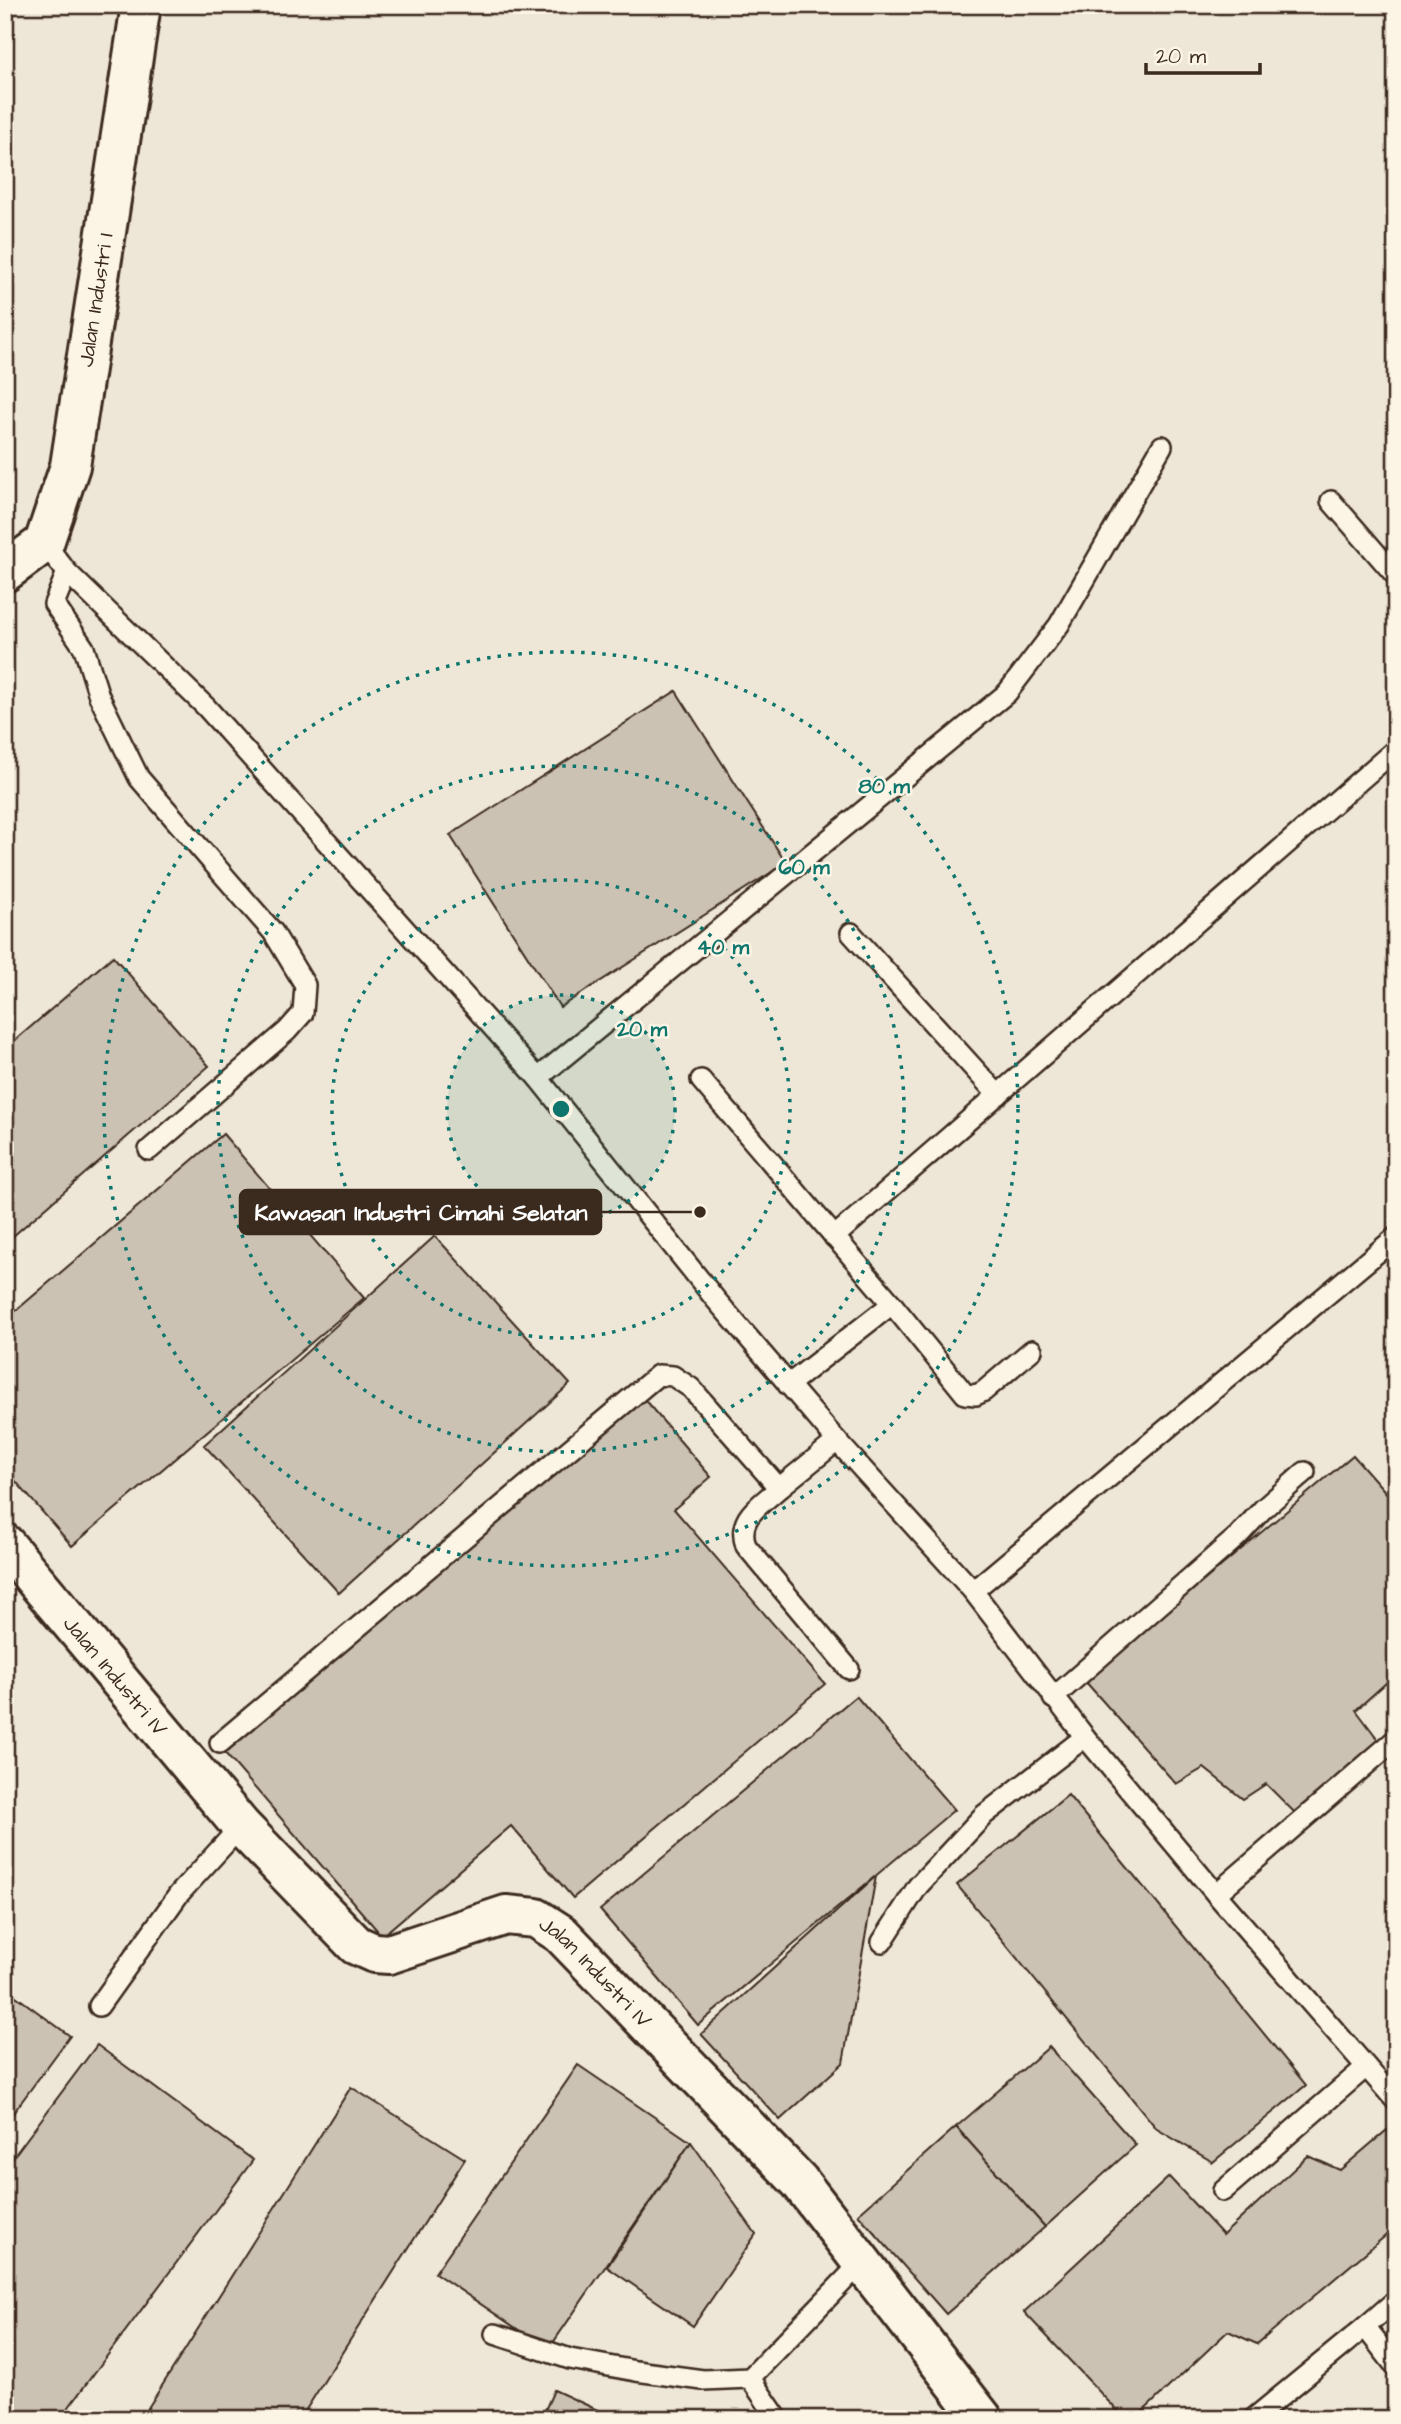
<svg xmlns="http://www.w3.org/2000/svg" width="1401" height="2424" viewBox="0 0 1401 2424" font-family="'Architects Daughter',sans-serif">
	<rect width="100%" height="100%" fill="#fcf5e5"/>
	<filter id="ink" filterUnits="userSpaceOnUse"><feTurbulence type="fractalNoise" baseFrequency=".0143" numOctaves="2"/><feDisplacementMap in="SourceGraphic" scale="14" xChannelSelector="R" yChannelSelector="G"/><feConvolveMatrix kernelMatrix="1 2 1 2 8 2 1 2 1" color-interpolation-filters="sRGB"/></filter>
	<g filter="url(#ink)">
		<rect fill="#eee6d6" x="5" y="5" width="1391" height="2414"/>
		<g fill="#ccc2b3" stroke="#3b2a1e" stroke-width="2">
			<path d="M676,691L786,863L560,1007L450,835Z"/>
			<path d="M113,956L209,1066L5,1243V1049Z"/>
			<path d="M223,1134L364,1298L72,1546L5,1469V1320Z"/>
			<path d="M435,1236L570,1384L339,1593L204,1445Z"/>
			<path d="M643,1398L711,1477L674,1509L825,1684L573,1898L511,1826L382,1936L225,1753Z"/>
			<path d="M1353,1455L1396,1504V1674L1356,1710L1380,1742L1294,1812L1266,1784L1243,1799L1204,1768L1176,1784L1085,1681Z"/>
			<path d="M856,1696L954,1810L698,2025L600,1910Z"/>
			<path d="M1068,1795L1306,2085L1213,2162L1157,2129L957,1885Z"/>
			<path d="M876,1876L843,2063L780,2120L701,2034Z"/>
			<path d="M5,1988L70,2036L5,2124Z"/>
			<path d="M97,2045L253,2160L60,2419H5V2168Z"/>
			<path d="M1049,2047L1136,2145L1045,2227L956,2127Z"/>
			<path d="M578,2065L691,2142L548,2350L435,2273Z"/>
			<path d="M351,2087L465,2159L300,2419H141Z"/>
			<path d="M956,2127L1045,2227L946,2314L858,2214Z"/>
			<path d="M1387,2130L1396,2141V2227L1257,2344L1228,2331L1135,2419H1125L1024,2312L1169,2177L1223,2235L1308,2156L1340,2170Z"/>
			<path d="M691,2142L756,2234L693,2326L607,2267Z"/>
			<path d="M554,2390L617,2419H541Z"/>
		</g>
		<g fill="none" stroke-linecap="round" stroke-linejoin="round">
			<defs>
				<g id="lane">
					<path d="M1331,501L1396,576"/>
					<path d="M44,543L67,572L206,707L538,1078L716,1300L837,1441L973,1591L1085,1737L1216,1894L1396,2101"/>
					<path d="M67,572L54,604L84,648L99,696L139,778L273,932L305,985L303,1013L287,1031L149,1150"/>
					<path d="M851,933L998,1095"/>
					<path d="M538,1078L1007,693L1059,625L1162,446"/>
					<path d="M701,1080L892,1304L965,1394L976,1395L984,1391L1032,1350"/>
					<path d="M834,1237L1396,749"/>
					<path d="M788,1385L892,1304"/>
					<path d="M779,1488C760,1506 736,1517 746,1546L849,1669"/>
					<path d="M973,1591L1396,1237"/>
					<path d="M1053,1698L1238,1536L1263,1509L1305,1472"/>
					<path d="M220,1743L658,1375L673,1376L691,1388L779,1488L837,1441"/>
					<path d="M1216,1894L1396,1739"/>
					<path d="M882,1942L918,1886L984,1815L1085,1737"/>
					<path d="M99,2006L179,1894L241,1826"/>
					<path d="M1223,2191L1366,2067"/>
					<path d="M1365,2327L1396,2300"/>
					<path d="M495,2334L570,2359L636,2371L703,2380L750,2378"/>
					<path d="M778,2419L750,2378L862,2262"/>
					<path d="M1253,2419L1365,2327L1396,2367"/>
				</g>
				<g id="secondary">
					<path id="s1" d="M5,572L44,543L70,466L141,5"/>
					<path id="s2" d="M5,1544L241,1826L356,1945L374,1953L389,1954L506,1915L536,1918L561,1934L799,2181L983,2419"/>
				</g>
			</defs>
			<use href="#lane" stroke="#3b2a1e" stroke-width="24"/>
			<use href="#secondary" stroke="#3b2a1e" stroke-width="44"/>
			<use href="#lane" stroke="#fcf5e5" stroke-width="19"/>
			<use href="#secondary" stroke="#fcf5e5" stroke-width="38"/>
		</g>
	</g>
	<circle cx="561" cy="1109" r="114" fill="#0f766e" fill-opacity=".12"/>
	<g fill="none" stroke="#0f766e" stroke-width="3.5" stroke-dasharray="3.5 7">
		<circle cx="561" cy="1109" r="114"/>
		<circle cx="561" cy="1109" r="229"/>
		<circle cx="561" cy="1109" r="343"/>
		<circle cx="561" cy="1109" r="457"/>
	</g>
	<g text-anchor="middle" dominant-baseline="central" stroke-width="5" stroke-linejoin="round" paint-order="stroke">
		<g font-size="21" fill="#3b2a1e" stroke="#fcf5e5">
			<text stroke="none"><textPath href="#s1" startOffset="298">Jalan Industri I</textPath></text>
			<text stroke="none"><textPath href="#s2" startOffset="172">Jalan Industri IV</textPath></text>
			<text stroke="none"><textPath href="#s2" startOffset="802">Jalan Industri IV</textPath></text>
		</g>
	</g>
	<circle cx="561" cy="1109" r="10" fill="#0f766e" stroke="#fcf5e5" stroke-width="3.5"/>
	<g font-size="21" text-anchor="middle" font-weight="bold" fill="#0f766e" stroke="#fcf5e5" stroke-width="5" stroke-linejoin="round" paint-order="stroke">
		<text x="884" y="793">80 m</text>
		<text x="804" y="874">60 m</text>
		<text x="723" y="954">40 m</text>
		<text x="642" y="1036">20 m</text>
	</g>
	<path fill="none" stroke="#3b2a1e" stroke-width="2.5" d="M700 1212L601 1212"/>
	<circle fill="#3b2a1e" stroke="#fcf5e5" stroke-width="2.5" cx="700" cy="1212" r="7"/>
	<rect fill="#3b2a1e" stroke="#3b2a1e" stroke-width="2.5" x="240" y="1190" width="361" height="44" rx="7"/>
	<g font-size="23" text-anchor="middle" font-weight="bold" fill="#fff">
		<text x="421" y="1220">Kawasan Industri Cimahi Selatan</text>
	</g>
	<rect width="1401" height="2424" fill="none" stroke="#fcf5e5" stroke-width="28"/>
	<rect x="14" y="14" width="1373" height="2396" fill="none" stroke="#3b2a1e" stroke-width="2.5" filter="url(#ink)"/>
	<path d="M1146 63v10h114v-10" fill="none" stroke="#3b2a1e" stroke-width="3.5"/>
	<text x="1156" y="63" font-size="21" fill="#3b2a1e" stroke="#fcf5e5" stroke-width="5" paint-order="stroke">20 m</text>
</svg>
